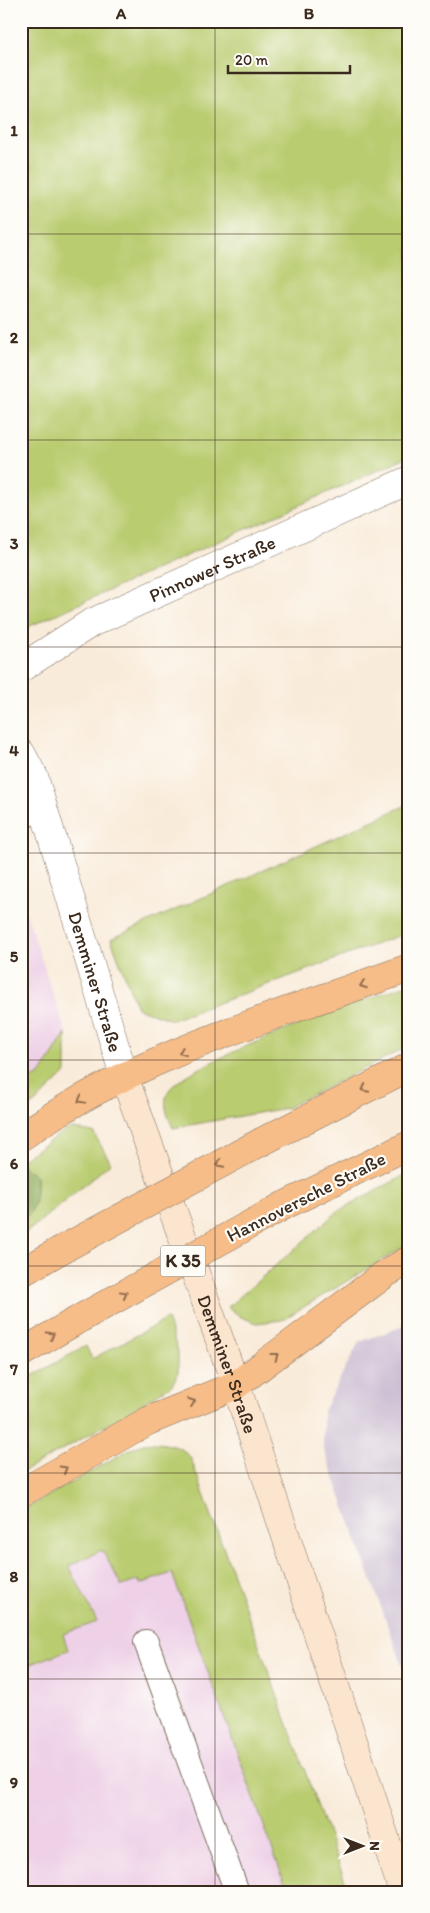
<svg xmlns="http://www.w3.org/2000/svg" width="430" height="1913" viewBox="0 0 430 1913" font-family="Itim,sans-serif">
	<rect width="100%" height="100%" fill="#fdfcf7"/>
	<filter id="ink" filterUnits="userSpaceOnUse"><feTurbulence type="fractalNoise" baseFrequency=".02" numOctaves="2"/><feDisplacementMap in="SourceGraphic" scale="10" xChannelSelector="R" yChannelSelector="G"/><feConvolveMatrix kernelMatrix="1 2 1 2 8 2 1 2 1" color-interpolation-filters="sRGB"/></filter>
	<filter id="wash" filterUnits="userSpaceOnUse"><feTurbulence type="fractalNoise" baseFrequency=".0096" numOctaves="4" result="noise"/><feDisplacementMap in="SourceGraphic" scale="20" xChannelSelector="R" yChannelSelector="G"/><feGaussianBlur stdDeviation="1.12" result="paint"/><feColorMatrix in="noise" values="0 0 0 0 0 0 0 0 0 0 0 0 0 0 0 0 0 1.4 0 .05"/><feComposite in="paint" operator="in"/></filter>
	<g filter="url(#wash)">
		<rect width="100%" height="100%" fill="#f9ebd9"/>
		<g fill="#eed0e7">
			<path d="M21,898L66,1033L40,1075L21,1084Z"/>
			<path d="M102,1550L139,1580L140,1584L172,1572L288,1892H21V1668L68,1651L63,1634L90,1606L69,1566Z"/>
		</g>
		<path fill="#ccbed3" d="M409,1317V1684L323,1447V1411L359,1342L401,1327Z"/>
		<g fill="#b9cc70" stroke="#7a7b47">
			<path d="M21,21H409V456L21,630Z"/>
			<path d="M409,804V932L172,1020L137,1008L111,939Z"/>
			<path d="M409,984V1046L286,1108L173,1128C168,1116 162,1105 168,1092C181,1064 370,998 409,984Z"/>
			<path d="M66,1033V1073L36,1102L21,1112V1084L40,1075Z"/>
			<path d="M69,1128L93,1132L111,1163L21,1237V1220C37,1212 36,1191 36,1176L21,1165V1160Z"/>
			<path d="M409,1173V1244L282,1320L257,1323L241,1317L228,1307L338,1211Z"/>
			<path d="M167,1319L178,1352V1373L172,1385L129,1412L21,1473V1382L86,1346L92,1359Z"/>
			<path d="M155,1443C168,1444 184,1446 191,1459L349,1892H288L172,1573L140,1584L139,1580L122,1586L102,1550L69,1566L97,1622L63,1634L68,1650L21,1668V1511L128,1450L143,1444Z"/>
		</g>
		<path fill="#92b062" stroke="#666d40" d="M21,1165L36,1176C36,1191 38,1212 21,1220Z"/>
	</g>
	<g filter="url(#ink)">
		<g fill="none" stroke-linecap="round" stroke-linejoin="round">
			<defs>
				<g id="lane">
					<path d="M21,817L43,808"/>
					<path d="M146,1642L237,1892"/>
				</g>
				<g id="street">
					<path id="s1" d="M21,668L91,623L409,480"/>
					<path id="s2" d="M21,753L34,777L124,1076"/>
				</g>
				<g id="secondary">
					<path id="s3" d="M124,1076L236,1385L403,1892"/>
				</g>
				<g id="highway">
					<path d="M21,1137C134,1056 279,1015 409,968"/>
					<path d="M263,1141L409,1067"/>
					<path d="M285,1205L409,1145"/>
					<path d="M21,1273L59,1251"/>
					<path d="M21,1353L81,1318"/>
					<path d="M21,1493L148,1421L236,1385L385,1274L409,1260"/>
				</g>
			</defs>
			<use href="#lane" stroke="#7e6e5f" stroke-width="26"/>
			<use href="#street" stroke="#7e6e5f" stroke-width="29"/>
			<use href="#secondary" stroke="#7e6e5f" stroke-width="29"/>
			<use href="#highway" stroke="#7e6e5f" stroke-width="29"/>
			<use href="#lane" stroke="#fff" stroke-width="24"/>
			<use href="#street" stroke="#fff" stroke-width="28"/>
			<use href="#secondary" stroke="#fce5cf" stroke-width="28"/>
			<use href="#highway" stroke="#f7bd88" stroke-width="28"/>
			<defs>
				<g id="highway-bridge">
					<path d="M59,1251L263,1141"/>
					<path d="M81,1318L285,1205"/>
				</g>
			</defs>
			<use href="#highway-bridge" stroke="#7e6e5f" stroke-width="29" stroke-linecap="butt"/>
			<use href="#highway-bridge" stroke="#f7bd88" stroke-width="28"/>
		</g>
		<defs><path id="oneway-chevron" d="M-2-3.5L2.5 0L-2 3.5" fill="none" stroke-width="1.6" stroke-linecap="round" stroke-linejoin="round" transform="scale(1.25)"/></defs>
		<g stroke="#906c4e">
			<use href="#oneway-chevron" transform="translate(363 985) rotate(160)"/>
			<use href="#oneway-chevron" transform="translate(182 1052) rotate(158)"/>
			<use href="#oneway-chevron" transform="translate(365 1089) rotate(153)"/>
			<use href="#oneway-chevron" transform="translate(81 1100) rotate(151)"/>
			<use href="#oneway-chevron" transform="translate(220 1164) rotate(152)"/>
			<use href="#oneway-chevron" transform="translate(124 1294) rotate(-29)"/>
			<use href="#oneway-chevron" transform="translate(51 1335) rotate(-30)"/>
			<use href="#oneway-chevron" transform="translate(275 1356) rotate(-37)"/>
			<use href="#oneway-chevron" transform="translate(192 1402) rotate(-20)"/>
			<use href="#oneway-chevron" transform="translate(64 1469) rotate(-30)"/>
		</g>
	</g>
	<path fill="none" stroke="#3b2a1e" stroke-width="1" stroke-opacity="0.55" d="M215,21V1892M21,234H409M21,440H409M21,647H409M21,853H409M21,1060H409M21,1266H409M21,1473H409M21,1679H409"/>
	<g text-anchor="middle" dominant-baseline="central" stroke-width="4.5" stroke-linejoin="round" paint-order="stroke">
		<rect fill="#fdfcf7" stroke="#75695f" stroke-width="1" x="160.5" y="1245.5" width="45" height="31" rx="4"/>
		<g font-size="18" font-weight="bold" fill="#3b2a1e">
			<text x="183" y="1261">K 35</text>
		</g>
		<g font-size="19" fill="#3b2a1e" stroke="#fdfcf7">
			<text stroke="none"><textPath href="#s1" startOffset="216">Pinnower Straße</textPath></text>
			<text stroke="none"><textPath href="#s2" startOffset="241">Demminer Straße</textPath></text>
			<text transform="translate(306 1197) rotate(-27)">Hannoversche Straße</text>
			<text stroke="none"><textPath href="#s3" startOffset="306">Demminer Straße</textPath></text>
		</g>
	</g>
	<rect width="430" height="1913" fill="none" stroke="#fdfcf7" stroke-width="55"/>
	<g transform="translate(362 1846) rotate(90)" stroke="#fdfcf7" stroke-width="4" paint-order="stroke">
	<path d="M0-4L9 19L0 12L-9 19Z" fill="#3b2a1e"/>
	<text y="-8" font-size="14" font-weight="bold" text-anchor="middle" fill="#3b2a1e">N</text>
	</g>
	<path d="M228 65v8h122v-8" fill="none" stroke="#3b2a1e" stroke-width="2.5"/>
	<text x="235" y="65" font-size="15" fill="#3b2a1e" stroke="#fdfcf7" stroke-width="4" paint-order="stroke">20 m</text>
	<rect x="28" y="28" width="374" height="1858" fill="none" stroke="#3b2a1e" stroke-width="2"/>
	<g font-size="16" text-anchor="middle" font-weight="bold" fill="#3b2a1e">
		<text x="121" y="19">A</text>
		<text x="309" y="19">B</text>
		<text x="14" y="136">1</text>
		<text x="14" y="343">2</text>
		<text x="14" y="549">3</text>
		<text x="14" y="756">4</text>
		<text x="14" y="962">5</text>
		<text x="14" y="1169">6</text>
		<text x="14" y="1375">7</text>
		<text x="14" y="1582">8</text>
		<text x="14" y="1788">9</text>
	</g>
</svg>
